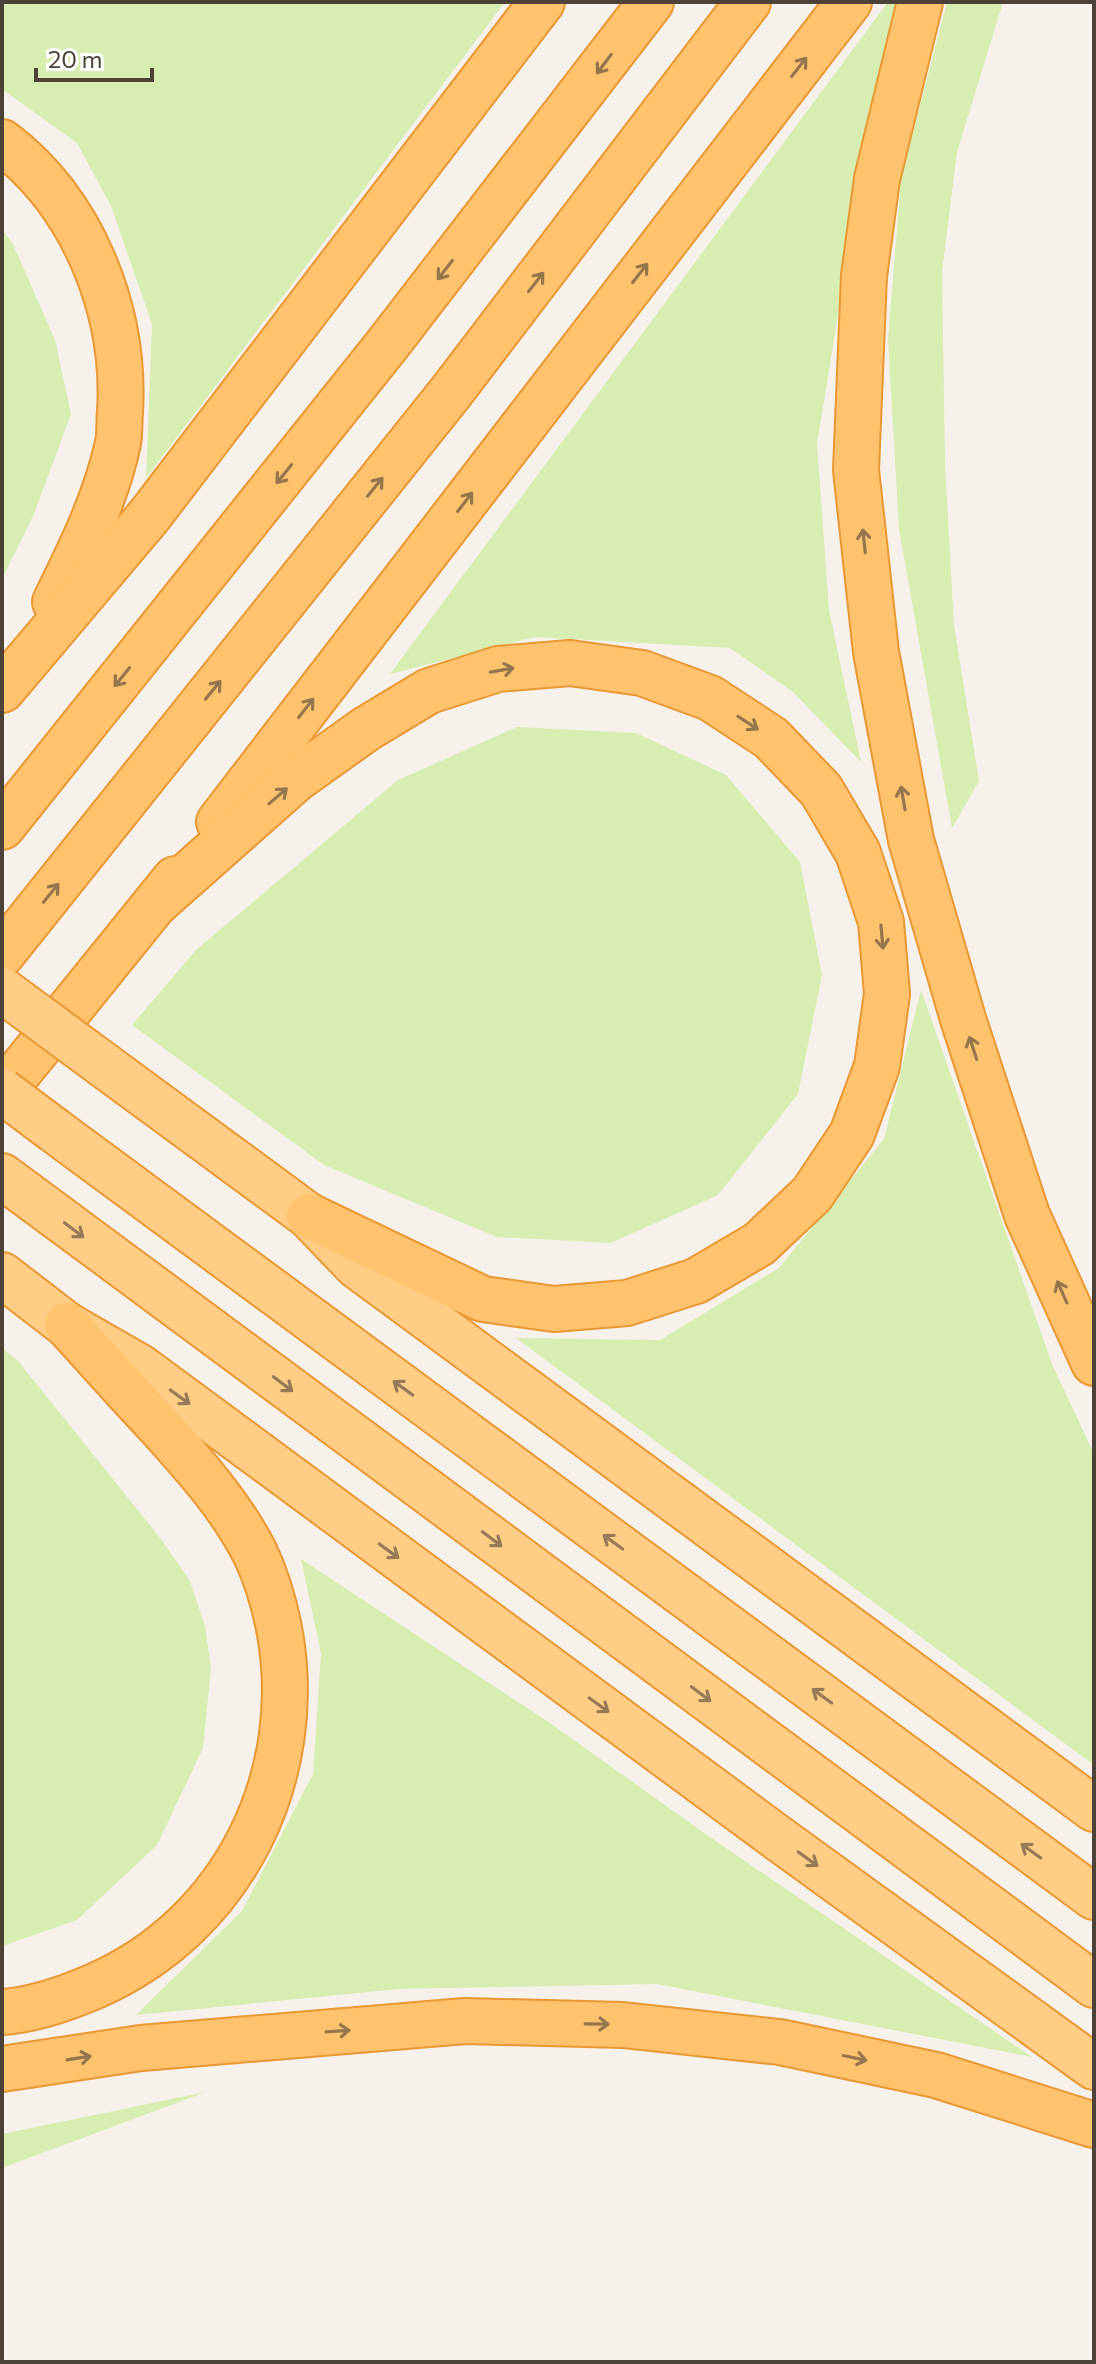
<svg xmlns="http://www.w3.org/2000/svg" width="1096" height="2364" viewBox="0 0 1096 2364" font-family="Commissioner,sans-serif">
	<rect width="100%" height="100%" fill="#f6f2eb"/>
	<g fill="#d7edb2">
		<path d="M2,2H505L146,478L152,324L111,206L77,143L2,89Z"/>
		<path d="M888,2H904L851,235L817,444L829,610L861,762L793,692L730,648L535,637L390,674Z"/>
		<path d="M947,2H1003L957,152L942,272L945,464L954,625L979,781L952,828L899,529L888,339L901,179Z"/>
		<path d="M2,230L12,242L55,340L71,414L34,514L2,579Z"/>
		<path d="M517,727L636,733L726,775L800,862L822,975L798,1094L718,1195L611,1243L497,1237L324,1165L132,1025L196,950L398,780Z"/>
		<path d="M921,990L1052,1364L1094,1454V1765L516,1338L660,1340L779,1268L884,1139Z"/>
		<path d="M2,1348L18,1361L161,1539L190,1581L205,1626L211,1668L203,1748L157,1845L77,1920L2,1946Z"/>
		<path d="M301,1559L550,1723L707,1835L1032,2057L657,1984L399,1989L136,2015L242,1911L313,1774L321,1653Z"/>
		<path d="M206,2092L2,2168V2134Z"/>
	</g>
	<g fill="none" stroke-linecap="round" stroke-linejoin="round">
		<defs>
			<g id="trunk">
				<path d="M105,1066L309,1216L357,1266L1094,1809"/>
				<path d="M54,1130L1094,1897"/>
				<path d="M2,1176L1094,1985"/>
				<path d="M2,1275L67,1325L140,1367L782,1841L1094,2067"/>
			</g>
			<g id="motorway">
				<path d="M920,2L877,179L864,276L856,470L876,652L911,840L963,1019L1027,1215L1094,1363"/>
				<path d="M2,142C84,204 126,312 120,412C119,422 120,433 118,443C106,499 80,551 55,602"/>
				<path d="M2,690L149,516L542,2"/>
				<path d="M219,822L849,2"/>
				<path d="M2,827L387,345L651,2"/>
				<path d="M156,903L296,779L366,729L429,691L498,669L570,663L642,673L710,698L771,738L821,790L858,853L881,922L887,994L877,1066L852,1134L812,1194L759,1244L696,1281L627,1303L554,1309L483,1299L309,1216"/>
				<path d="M2,954L451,392L748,2"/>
				<path d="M2,1093L175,879"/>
				<path d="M2,2012C34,2010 65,1999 95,1986C234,1925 307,1775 279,1628C274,1603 266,1576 255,1553C231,1506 196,1467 161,1428C129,1394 98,1359 67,1325"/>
				<path d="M2,2069L141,2048L465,2021L623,2025L780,2042L936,2075L1094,2125"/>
			</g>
		</defs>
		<use href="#trunk" stroke="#e89733" stroke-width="48"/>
		<use href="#motorway" stroke="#e89733" stroke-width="48"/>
		<use href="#trunk" stroke="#ffce84" stroke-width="44"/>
		<use href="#motorway" stroke="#ffc36d" stroke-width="44"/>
		<defs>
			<g id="trunk-bridge">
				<path d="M2,990L105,1066"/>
				<path d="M2,1091L54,1130"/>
			</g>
		</defs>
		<use href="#trunk-bridge" stroke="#e89733" stroke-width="48" stroke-linecap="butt"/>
		<use href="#trunk-bridge" stroke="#ffce84" stroke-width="44"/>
	</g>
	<defs><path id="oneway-shaft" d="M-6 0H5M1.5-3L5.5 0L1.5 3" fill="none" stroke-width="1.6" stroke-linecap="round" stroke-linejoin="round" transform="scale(2)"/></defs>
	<g stroke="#94764d">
		<use href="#oneway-shaft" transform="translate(604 64) rotate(127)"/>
		<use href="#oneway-shaft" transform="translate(799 67) rotate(-52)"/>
		<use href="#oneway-shaft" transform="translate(445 270) rotate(128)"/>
		<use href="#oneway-shaft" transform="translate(640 273) rotate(-52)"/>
		<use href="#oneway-shaft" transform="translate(536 282) rotate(-52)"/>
		<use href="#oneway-shaft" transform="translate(284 474) rotate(129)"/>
		<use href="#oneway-shaft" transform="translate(375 487) rotate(-51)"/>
		<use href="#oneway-shaft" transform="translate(465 502) rotate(-52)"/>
		<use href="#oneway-shaft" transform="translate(864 541) rotate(-96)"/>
		<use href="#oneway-shaft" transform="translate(502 670) rotate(-10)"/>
		<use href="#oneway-shaft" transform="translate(122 677) rotate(129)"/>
		<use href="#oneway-shaft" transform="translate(213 690) rotate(-51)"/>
		<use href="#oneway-shaft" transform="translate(306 708) rotate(-52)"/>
		<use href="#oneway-shaft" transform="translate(748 723) rotate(33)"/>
		<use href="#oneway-shaft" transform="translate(278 796) rotate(-41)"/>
		<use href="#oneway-shaft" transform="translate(903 798) rotate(-100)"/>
		<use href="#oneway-shaft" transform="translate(51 893) rotate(-51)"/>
		<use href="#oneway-shaft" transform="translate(882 937) rotate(85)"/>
		<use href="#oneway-shaft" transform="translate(973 1048) rotate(-108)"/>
		<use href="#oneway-shaft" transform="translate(1062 1292) rotate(-114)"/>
		<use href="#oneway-shaft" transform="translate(597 2024) rotate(1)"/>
		<use href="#oneway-shaft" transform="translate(338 2031) rotate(-4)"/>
		<use href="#oneway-shaft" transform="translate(79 2058) rotate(-9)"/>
		<use href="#oneway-shaft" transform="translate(855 2058) rotate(12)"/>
	</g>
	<g stroke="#947a56">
		<use href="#oneway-shaft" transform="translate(74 1230) rotate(37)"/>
		<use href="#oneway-shaft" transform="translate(283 1384) rotate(37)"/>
		<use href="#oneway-shaft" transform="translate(403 1388) rotate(-144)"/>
		<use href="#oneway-shaft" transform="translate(180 1397) rotate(36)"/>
		<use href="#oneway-shaft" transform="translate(492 1539) rotate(37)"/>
		<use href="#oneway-shaft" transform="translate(613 1542) rotate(-144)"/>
		<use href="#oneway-shaft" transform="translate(389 1551) rotate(36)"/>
		<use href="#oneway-shaft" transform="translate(701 1694) rotate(37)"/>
		<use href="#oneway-shaft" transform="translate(822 1696) rotate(-144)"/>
		<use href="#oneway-shaft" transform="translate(599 1705) rotate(36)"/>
		<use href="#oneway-shaft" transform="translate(1031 1851) rotate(-144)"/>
		<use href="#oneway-shaft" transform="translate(808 1859) rotate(36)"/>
	</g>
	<rect width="1096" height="2364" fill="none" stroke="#4c4238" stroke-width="8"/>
	<path d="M36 68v12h116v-12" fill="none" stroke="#4c4238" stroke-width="4"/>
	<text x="48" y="68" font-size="24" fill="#4c4238" stroke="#ffffff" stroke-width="6" paint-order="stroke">20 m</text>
</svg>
